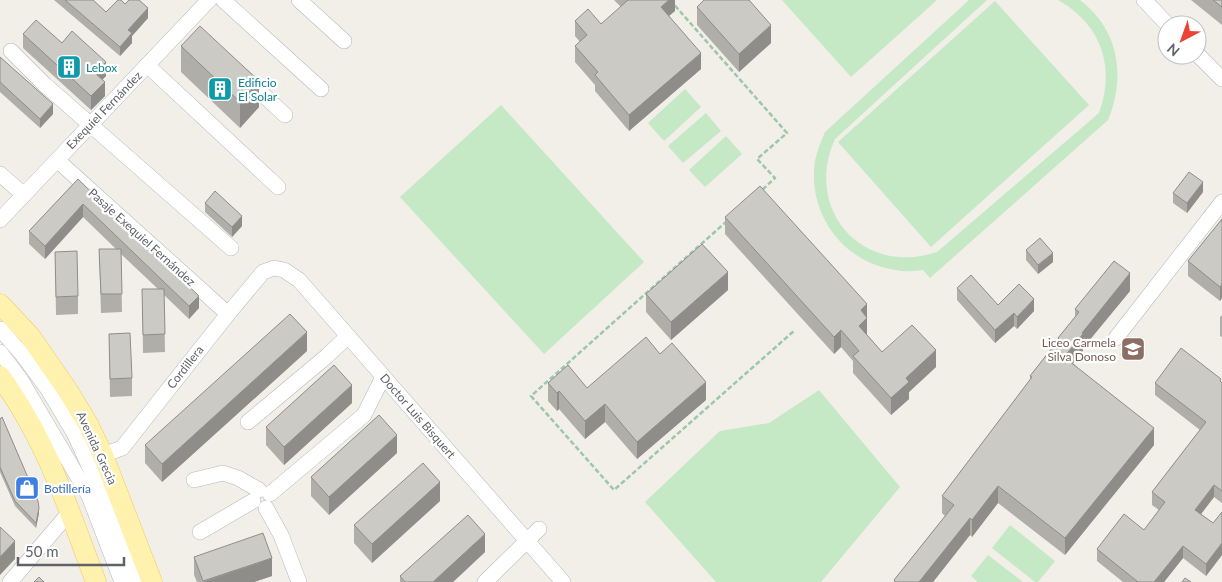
<svg xmlns="http://www.w3.org/2000/svg" width="1222" height="582" viewBox="0 0 1222 582" font-family="Lato,sans-serif">
	<rect width="100%" height="100%" fill="#f1efe8"/>
	<g fill="#c5e8c5">
		<path d="M782,0H937L851,77Z"/>
		<path d="M969,0H987L835,139C803,210 863,277 937,252L1099,113C1116,67 1101,24 1058,0H1080C1119,30 1126,76 1108,120L930,278L923,270C914,271 905,272 896,270C843,263 807,213 815,161C817,151 821,141 825,132Z"/>
		<path d="M995,1L1089,105L931,247L838,142Z"/>
		<path d="M685,89L701,107L664,141L648,123Z"/>
		<path d="M501,105L644,262L544,354L400,197Z"/>
		<path d="M706,113L721,131L683,163L668,146Z"/>
		<path d="M726,136L742,154L705,187L689,170Z"/>
		<path d="M819,390L900,487L821,582H716L645,502L720,431L769,423Z"/>
		<path d="M1010,525L1055,561L1038,582H1035L992,548Z"/>
		<path d="M988,555L1023,582H978L971,576Z"/>
	</g>
	<g fill="none" stroke-linecap="round" stroke-linejoin="round">
		<defs>
			<g id="minor">
				<path d="M223,0L321,89"/>
				<path d="M299,0L344,41"/>
				<path d="M1144,0L1168,25"/>
				<path d="M11,51L44,84L231,248"/>
				<path d="M1197,54L1222,79"/>
				<path d="M147,65L278,187"/>
				<path d="M244,77L285,115"/>
				<path d="M57,160L228,314"/>
				<path d="M0,174L24,195"/>
				<path d="M0,220L209,0"/>
				<path d="M0,329L22,354L47,388L74,433L95,479L136,582"/>
				<path d="M1116,338L1222,202"/>
				<path d="M0,352L21,380L89,496L122,582"/>
				<path d="M248,422L327,356L348,336"/>
				<path d="M103,455L122,448L228,314L263,272L274,268L284,270L299,280L563,582"/>
				<path d="M194,480L223,473L238,478L259,490"/>
				<path d="M270,494L364,415L383,377"/>
				<path d="M266,508L281,535L299,582"/>
				<path d="M200,532L253,501"/>
				<path d="M10,582L69,513"/>
				<path d="M485,582L539,529"/>
			</g>
			<g id="major">
				<path d="M0,304L30,336L68,391L88,424L103,455L152,582"/>
				<path d="M0,376C9,389 18,402 25,415C55,465 75,527 96,582"/>
			</g>
		</defs>
		<use href="#minor" stroke="#b5b8bc" stroke-width="16"/>
		<use href="#major" stroke="#f2c960" stroke-width="21"/>
		<g stroke="#9cc7a9" stroke-width="2.5" stroke-dasharray="5 2.5" stroke-linecap="butt">
			<path d="M670,0L787,133L757,159L775,178L761,191"/>
			<path d="M727,221L531,396L614,490L795,330"/>
		</g>
		<use href="#minor" stroke="#fff" stroke-width="15"/>
		<use href="#major" stroke="#fff2af" stroke-width="20"/>
	</g>
	<g fill="#afaea9">
		<path d="M54,0H93L106,12L125,4L148,18L132,36V43L120,56Z"/>
		<path d="M614,0H675V11L669,16L701,69L629,131L595,91V85L575,62V46L580,42L575,36V21L601,24L621,7Z"/>
		<path d="M1191,0H1222V25Z"/>
		<path d="M697,7L771,43L739,72L697,25Z"/>
		<path d="M23,34L62,43L106,76L102,80L105,96L91,110L23,48Z"/>
		<path d="M181,46L259,107L240,128L181,72Z"/>
		<path d="M0,57L53,114L40,128L0,92Z"/>
		<path d="M78,179L199,308L189,319L164,295L165,352L143,353L142,289H158L121,254L122,312L101,313L99,249H116L83,217L45,259L29,244V231Z"/>
		<path d="M1203,192L1187,213L1173,203V193Z"/>
		<path d="M205,203L242,226L232,237L205,212Z"/>
		<path d="M725,217L867,304V335L882,352L936,367L909,392V399L891,415L853,373V361L841,347L834,354L725,234Z"/>
		<path d="M1222,219V298L1220,301L1188,276V261Z"/>
		<path d="M1026,250L1053,262L1038,274L1026,260Z"/>
		<path d="M55,252L78,296V314L56,315Z"/>
		<path d="M957,288L998,305L1034,311L1017,329L1014,326L995,343L957,300Z"/>
		<path d="M728,290L671,340L646,312V294Z"/>
		<path d="M1130,291L1083,348V351L1073,363L1154,445L1065,555L998,503L972,537L970,535L933,582H894V580L945,516L942,513V496L1030,380V376L1058,341V338L1075,317V309Z"/>
		<path d="M1222,315V337L1220,336V317Z"/>
		<path d="M109,334L132,378V396L110,397Z"/>
		<path d="M307,351L162,482L145,463V445Z"/>
		<path d="M660,354L706,400L637,459L605,422L585,439L559,409L557,411L548,401V383L587,388Z"/>
		<path d="M1221,382L1222,383V503L1214,497L1201,514L1213,523L1222,512V555L1206,576L1183,558L1164,582H1123L1097,561V549L1144,530L1159,510L1152,505V492L1200,430L1155,395V383Z"/>
		<path d="M352,403L284,465L266,445V427Z"/>
		<path d="M0,419L39,513L36,528L15,506L0,472Z"/>
		<path d="M397,453L329,515L311,496V477Z"/>
		<path d="M440,501L372,563L354,543V525Z"/>
		<path d="M485,552L453,582H400V576Z"/>
		<path d="M194,557L272,576L254,582H197L194,575Z"/>
	</g>
	<g fill="#8f8d8a">
		<path d="M668,0H675V11L661,22V7Z"/>
		<path d="M148,8V18L132,36V43L120,56V47L128,30Z"/>
		<path d="M771,25V43L739,72V54Z"/>
		<path d="M701,53V69L629,131V115Z"/>
		<path d="M106,62V76L95,87V73Z"/>
		<path d="M259,81V107L240,128V102Z"/>
		<path d="M105,82V96L91,110V96Z"/>
		<path d="M53,104V114L40,128V119Z"/>
		<path d="M1203,182V192L1187,213V203Z"/>
		<path d="M83,204V217L45,259V246Z"/>
		<path d="M242,216V226L232,237V227Z"/>
		<path d="M1053,253V262L1038,274V265Z"/>
		<path d="M728,272V290L671,340V322Z"/>
		<path d="M1130,273V291L1083,348V351L1064,374V357L1082,333Z"/>
		<path d="M1222,284V298L1220,301V287Z"/>
		<path d="M199,296V308L189,319V306Z"/>
		<path d="M1034,299V311L1017,329V317Z"/>
		<path d="M867,304V335L859,343V326L861,310Z"/>
		<path d="M1014,313V326L995,343V330Z"/>
		<path d="M841,330V347L834,354V337Z"/>
		<path d="M307,332V351L162,482V464Z"/>
		<path d="M936,350V367L909,392V399L891,415V398L906,378Z"/>
		<path d="M706,382V400L637,459V442Z"/>
		<path d="M352,385V403L284,465V447Z"/>
		<path d="M559,391V409L557,411V393Z"/>
		<path d="M605,404V422L585,439V421Z"/>
		<path d="M1154,428V445L1065,555V538Z"/>
		<path d="M397,435V453L329,515V497Z"/>
		<path d="M440,482V501L372,563V544Z"/>
		<path d="M1214,485V497L1195,522V510Z"/>
		<path d="M998,486V503L972,537V520Z"/>
		<path d="M39,508V513L36,528V523Z"/>
		<path d="M970,518V535L933,582H919Z"/>
		<path d="M485,534V552L453,582H433Z"/>
		<path d="M15,541V559L0,575V557Z"/>
		<path d="M1222,543V555L1206,576V564Z"/>
		<path d="M1183,546V558L1164,582H1154Z"/>
		<path d="M272,558V576L254,582H203Z"/>
	</g>
	<g fill="#cccac5" stroke="#8f8d8a">
		<path d="M65,0H93L106,12L118,0H121L125,4L129,0H139L148,8L128,30L132,33L120,47Z"/>
		<path d="M628,0H669L661,7L701,53L629,115L595,75L598,72L575,46L587,35L575,21L588,9L601,24Z"/>
		<path d="M704,0H749L771,25L739,54L697,7Z"/>
		<path d="M1213,0H1222V7Z"/>
		<path d="M36,20L62,43L72,31L106,62L95,73L105,82L91,96L23,34Z"/>
		<path d="M200,26L259,81L240,102L181,46Z"/>
		<path d="M0,57L53,104L40,119L0,82Z"/>
		<path d="M1189,172L1203,182L1187,203L1173,193Z"/>
		<path d="M78,179L199,296L189,306L83,204L45,246L29,231Z"/>
		<path d="M760,186L867,304L861,310L867,318L859,326L882,352L912,325L936,350L906,378L909,382L891,398L853,356L859,351L841,330L834,337L725,217Z"/>
		<path d="M215,191L242,216L232,227L205,203Z"/>
		<path d="M1222,219V284L1220,287L1188,261Z"/>
		<path d="M1040,238L1053,253L1038,265L1026,250Z"/>
		<path d="M702,244L728,272L671,322L646,294Z"/>
		<path d="M99,249H121L122,294H101Z"/>
		<path d="M77,251L78,296L56,297L55,252Z"/>
		<path d="M1114,261L1130,273L1082,333L1083,334L1064,357L1154,428L1065,538L998,486L972,520L970,518L919,582H896L894,580L954,505L942,496L1032,377L1030,376L1059,339L1058,338L1079,312L1075,309Z"/>
		<path d="M971,275L998,305L1019,284L1034,299L1017,317L1014,313L995,330L957,288Z"/>
		<path d="M142,289H164L165,334L143,335Z"/>
		<path d="M290,314L307,332L162,464L145,445Z"/>
		<path d="M130,333L132,378L110,379L109,334Z"/>
		<path d="M646,337L660,354L672,343L706,382L637,442L605,404L585,421L559,391L557,393L548,383L568,365L587,388Z"/>
		<path d="M1181,348L1221,379L1220,381L1222,383V491L1214,485L1195,510L1213,523L1222,512V543L1206,564L1183,546L1154,582H1138L1097,549L1124,514L1144,530L1165,502L1152,492L1206,422L1155,383Z"/>
		<path d="M334,365L352,385L284,447L266,427Z"/>
		<path d="M379,415L397,435L329,497L311,477Z"/>
		<path d="M2,417L38,501L39,508L36,523L15,501L0,467V419Z"/>
		<path d="M423,463L440,482L372,544L354,525Z"/>
		<path d="M468,515L485,534L433,582H405L400,576Z"/>
		<path d="M0,527L15,541L0,557Z"/>
		<path d="M263,533L272,558L203,581L194,557Z"/>
		<path d="M39,577L44,582H34Z"/>
		<path d="M1185,578L1191,582H1182Z"/>
	</g>
	<defs>
		<symbol id="building-square" viewBox="-11 -11 22 22"><rect x="-9" y="-9" width="18" height="18" rx="4" fill="#0f9aa8" stroke="#fff"/><path d="M-4-6H4V6H1V3H-1V6H-4ZM-2.5-4.3h1.7v1.8h-1.7ZM.8-4.3h1.7v1.8H.8ZM-2.5-1h1.7V.8h-1.7ZM.8-1h1.7V.8H.8Z" fill="#fff"/></symbol>
		<symbol id="school-square" viewBox="-11 -11 22 22"><rect x="-9" y="-9" width="18" height="18" rx="4" fill="#8d6e63" stroke="#fff"/><path d="M0-5L7-2L0 1L-7-2ZM-4 1L0 2.5L4 1V4Q0 6-4 4Z" fill="#fff"/></symbol>
		<symbol id="shop-square" viewBox="-11 -11 22 22"><rect x="-9" y="-9" width="18" height="18" rx="4" fill="#3f7fe0" stroke="#fff"/><path d="M-5-2.5h2.3a2.7 3.5 0 0 1 5.4 0H5L5.5 6h-11ZM-1.5-2.5h3a1.5 2.3 0 0 0-3 0Z" fill="#fff"/></symbol>
	</defs>
	<g fill-rule="evenodd">
		<use href="#building-square" x="55" y="53" width="28" height="28"/>
		<use href="#building-square" x="206" y="75" width="28" height="28"/>
		<use href="#school-square" x="1119" y="335" width="28" height="28"/>
		<use href="#shop-square" x="13" y="474" width="28" height="28"/>
	</g>
	<g text-anchor="middle" dominant-baseline="central" stroke-width="4.5" stroke-linejoin="round" paint-order="stroke">
		<g font-size="12" fill="#0d838f" stroke="#fff" text-anchor="start">
			<text x="86" y="67">Lebox</text>
			<text x="238" y="82">Edificio<tspan x="238" dy="14">El Solar</tspan></text>
		</g>
		<g font-size="12" fill="#5f6368" stroke="#fff">
			<text transform="translate(104 110) rotate(-46)">Exequiel Fernández</text>
			<text transform="translate(142 237) rotate(42)">Pasaje Exequiel Fernández</text>
			<text transform="translate(185 367) rotate(-52)">Cordillera</text>
			<text transform="translate(418 416) rotate(49)">Doctor Luis Bisquert</text>
			<text transform="translate(97 448) rotate(65)">Avenida Grecia</text>
		</g>
		<g font-size="12" fill="#785e54" stroke="#fff" text-anchor="end">
			<text x="1116" y="342">Liceo Carmela<tspan x="1116" dy="14">Silva Donoso</tspan></text>
		</g>
		<g font-size="12" fill="#366cbe" stroke="#fff" text-anchor="start">
			<text x="44" y="488">Botillería</text>
		</g>
	</g>
	<g transform="translate(1182 40) rotate(221)"><circle r="24" fill="#ffffff" stroke="#bfc1c3"/>
	<path d="M0-4L9 19L0 12L-9 19Z" fill="#ea4335"/>
	<text y="-8" font-size="14" font-weight="bold" text-anchor="middle" fill="#5f6368">N</text>
	</g>
	<path d="M18 557v8h106v-8" fill="none" stroke="#5f6368" stroke-width="2.5"/>
	<text x="25" y="557" font-size="15" fill="#5f6368" stroke="#ffffff" stroke-width="4" paint-order="stroke">50 m</text>
</svg>
